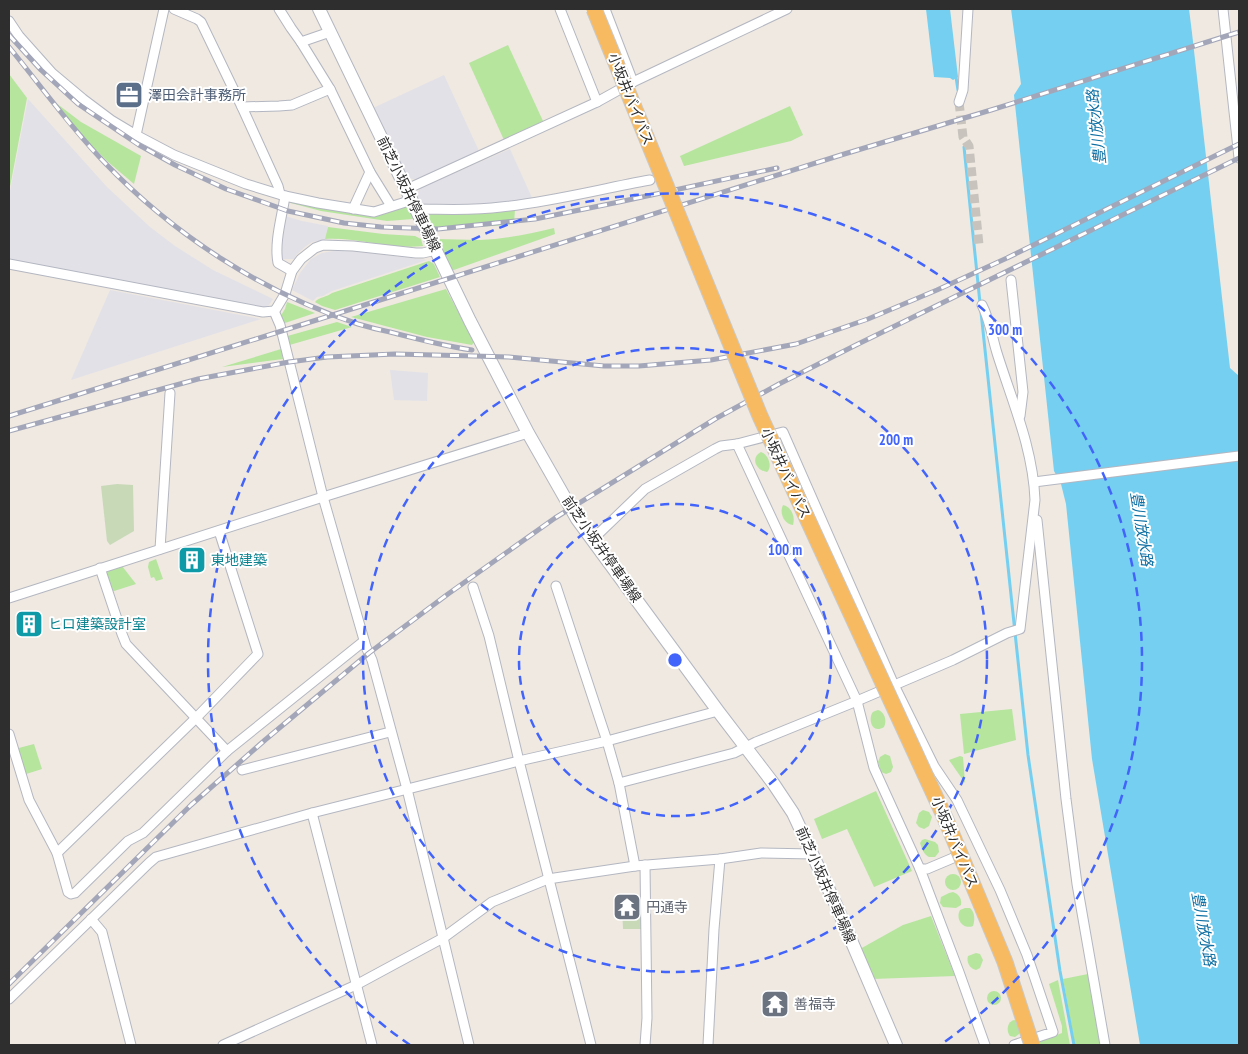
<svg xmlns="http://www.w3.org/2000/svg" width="1248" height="1054" viewBox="0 0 1248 1054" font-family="'PT Sans Narrow','Noto Sans JP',sans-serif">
	<rect width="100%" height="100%" fill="#efe9e1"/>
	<g fill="#e3e1e8">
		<path d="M444,75L479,151L416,180L405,177L373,108Z"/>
		<path d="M28,99L107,187L150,227L175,246L213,270L273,299L269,305L263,308L9,260V196Z"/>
		<path d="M510,149L533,200L498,205L424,208L415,199L420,188Z"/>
		<path d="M285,216L302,221L328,226L325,240L312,242L306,246L296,255L295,259H280L281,244Z"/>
		<path d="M339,250L352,251L427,260L332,291L323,296L317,297L313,301L292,290L300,273L311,259L322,253Z"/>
		<path d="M110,290L261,319L71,380Z"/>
		<path d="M390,370L428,373L427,401L394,400Z"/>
	</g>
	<g fill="#b6e59e">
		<path d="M508,45L543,121L504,140L469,63Z"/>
		<path d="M9,74L27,98L9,192Z"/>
		<path d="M56,103L81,122L141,156L134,184L107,161L76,130Z"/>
		<path d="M790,106L803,135L791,141L684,166L680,156Z"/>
		<path d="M287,199L376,214L408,206L413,219L387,221L321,211L287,202Z"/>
		<path d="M515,209L514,224L494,226L433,228L426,214L474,213Z"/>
		<path d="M328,227L383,234L415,236L421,239L423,246C391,250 358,237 325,239Z"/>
		<path d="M554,228L555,234L451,271L436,239C451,239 465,240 480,240C505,239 529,234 554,228Z"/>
		<path d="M429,261L434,264L440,277L335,310L322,306L315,302C319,297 327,297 332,293Z"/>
		<path d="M446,289L474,342L472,345L427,337L351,317Z"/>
		<path d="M287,302L315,313L282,324L280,317L285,309Z"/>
		<path d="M337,322L352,327L286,346L284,337Z"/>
		<path d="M281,349L283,359L222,367Z"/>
		<path d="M761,452C768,454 773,467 767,472C756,470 750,458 761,452Z"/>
		<path d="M783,505L786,506C793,510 795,518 793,525C784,524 779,513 783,505Z"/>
		<path d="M156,559L163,579L156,581L154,577L151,578L148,567L149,562Z"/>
		<path d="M122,566L136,584L111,592L104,571Z"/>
		<path d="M1012,709L1016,740L964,754L960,714Z"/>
		<path d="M878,710C885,712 887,721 884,727C871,735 868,717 873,712C874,711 876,711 878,710Z"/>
		<path d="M34,744L42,769L23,775L15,749Z"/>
		<path d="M885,754L890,756L893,767L891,772L886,774L881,772L878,762L880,757Z"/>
		<path d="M960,756L963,757L965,783L949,760Z"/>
		<path d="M876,791L912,871L874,887L847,829L822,839L814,819Z"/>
		<path d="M923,810L929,812L932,817L929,826L924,829L919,827L916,823L919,813Z"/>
		<path d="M925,839L935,842L938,845L939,852L935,857H929C924,855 922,849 920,843L922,840Z"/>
		<circle cx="953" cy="882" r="8"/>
		<path d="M953,892C959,894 962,899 961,905L956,908L943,907L940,903L941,897L949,893Z"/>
		<path d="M965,908H970C975,912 975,920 973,926C963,930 955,919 960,910Z"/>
		<path d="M931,916L955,976L873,979L860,949L903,925Z"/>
		<path d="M976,953L980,954L983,960L980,968L976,970C970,969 966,962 968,956Z"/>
		<path d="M1088,974L1101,1045H1075L1063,979Z"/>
		<path d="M1058,980L1070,1045H1030L1062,1033V1026L1049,984Z"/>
		<circle cx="994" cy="998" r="7"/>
		<path d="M1014,1020L1017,1021L1020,1027L1019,1034L1015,1037L1010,1036C1006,1031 1007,1022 1014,1020Z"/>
	</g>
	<g fill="#c8d9b8">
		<path d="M117,484L133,485L134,531L110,545L107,541L101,486Z"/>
		<path d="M641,905L642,929H623L622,906Z"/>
	</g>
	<g fill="#75cff0">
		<path d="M926,9H950L958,77L953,80L950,78L934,77Z"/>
		<path d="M1011,9H1189L1192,33L1230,368L1239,376V1045H1140L1092,759L1066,504L1061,484L1054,471L1014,95L1021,84Z"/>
	</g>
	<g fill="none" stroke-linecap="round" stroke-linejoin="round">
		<g stroke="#75cff0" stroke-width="3">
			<path d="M953,77H956L958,90"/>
			<path d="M964,147L980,303"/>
			<path d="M981,312L1028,755L1060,971L1074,1045"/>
		</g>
		<path stroke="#c8c4bd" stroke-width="9" stroke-dasharray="9 4.5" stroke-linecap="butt" d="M959,102L963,137L969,146L979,245"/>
		<defs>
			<g id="minor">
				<path d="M174,9L197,19L201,22L242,107L278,186L280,194"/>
				<path d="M279,9L291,28L301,42L330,32"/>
				<path d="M560,9L597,102"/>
				<path d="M605,9L633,82"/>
				<path d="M1223,9L1239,158"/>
				<path d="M9,21L19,36L52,73L83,99L111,120L136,135L174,155L246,184L285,196L318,203L374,212L412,200"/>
				<path d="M301,42L330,89L370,172L391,206"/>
				<path d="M959,102L963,90L968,9"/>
				<path d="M242,107L279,106L292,105L330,89"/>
				<path d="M136,135L164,9"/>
				<path d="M407,189L597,102L633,82L787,9"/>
				<path d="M285,196C282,217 274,242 278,263L292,271"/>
				<path d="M353,209L370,172"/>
				<path d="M416,209C444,209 473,211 501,207C551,202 600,189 650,180"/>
				<path d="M9,264L263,312L274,311L276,309L285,294L292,271L301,259L315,248L323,245L353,246L416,253H423L436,250"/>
				<path d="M1011,280L1023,392L1020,416"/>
				<path d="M274,311L280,325L323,497L366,647L372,660L407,789L469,1045"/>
				<path d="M1034,482L1239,456"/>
				<path d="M1037,520L1066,799L1077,884L1105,1045"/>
				<path d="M593,539L645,489L715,449L721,446L737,444"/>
				<path d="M160,549L170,393"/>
				<path d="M100,568L122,634L126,644L227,751"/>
				<path d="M556,586L607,741L619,783L635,866"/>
				<path d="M473,587L489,636L519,761L591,1045"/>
				<path d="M9,598L323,497L528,433"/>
				<path d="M9,734L29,800L57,853L68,892L71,894L75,893L128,841L143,833L227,751L364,641"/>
				<path d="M242,770L390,732"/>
				<path d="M619,783L734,753L756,742L857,701L953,660L1007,633L1020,629L1035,500C1033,448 1012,401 997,353C992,337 990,320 982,305"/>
				<path d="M312,813L372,1045"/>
				<path d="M57,853L196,718L258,654L219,531"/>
				<path d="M920,869H927L953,858"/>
				<path d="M91,919L102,932L131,1045"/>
				<path d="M9,999L149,863L156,857L312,813L519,761L607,741L718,711"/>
				<path d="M223,1045L356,985L443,938L492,902L548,879L635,866L720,859L761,853L813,854"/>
				<path d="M645,1045L647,1018L645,865"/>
				<path d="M708,1045L714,929L720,859"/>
				<path d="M985,1045L959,972L920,869L874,768L857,701L737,444L783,432L894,685L934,766L957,800L1000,890L1027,955L1053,1032L1014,1045"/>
			</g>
			<path id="secondary" d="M319,9L470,321L528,433L577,519L718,711L773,783L793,813L836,905L896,1045"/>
		</defs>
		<use href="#minor" stroke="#b4b7c1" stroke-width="11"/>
		<use href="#secondary" stroke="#b4b7c1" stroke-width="14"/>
		<use href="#minor" stroke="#fff" stroke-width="9"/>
		<use href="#secondary" stroke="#fff" stroke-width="12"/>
		<defs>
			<g id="rail">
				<path d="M9,35L41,70L78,104L139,145L175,165L226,189L288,211L344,223L381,227L438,229L535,219L619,202L777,168"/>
				<path d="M9,47C41,86 70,127 105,163C174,235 263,293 358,324C368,327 380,330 390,332C417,339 444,346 472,350"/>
				<path d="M9,416L288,329L841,155L991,110L1239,32"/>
				<path d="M9,431L198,379L289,362L327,357L395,354L474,356L509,357L604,366H639L711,360L796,344L868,319L937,290L1007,258L1239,144"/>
				<path d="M9,984L191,805L265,740L369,653L448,594L555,518L715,419L779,384L856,345L1239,158"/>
			</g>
		</defs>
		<use href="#rail" stroke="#a3a6b8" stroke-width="5"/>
		<use href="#rail" stroke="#fff" stroke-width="3" stroke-dasharray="9" stroke-linecap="butt"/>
		<defs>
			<path id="trunk-bridge" d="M594,9L760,416L946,820L1005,962L1032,1045"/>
		</defs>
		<use href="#trunk-bridge" stroke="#c9c9c9" stroke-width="17" stroke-linecap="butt"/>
		<use href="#trunk-bridge" stroke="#f8ba60" stroke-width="15"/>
	</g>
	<g fill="none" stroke="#4264fb" stroke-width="2.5" stroke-dasharray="9 6">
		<circle cx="675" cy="660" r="156"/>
		<circle cx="675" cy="660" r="312"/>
		<path d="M410 1045A467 467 0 1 1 940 1045"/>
	</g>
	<defs>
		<symbol id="office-square" viewBox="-11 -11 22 22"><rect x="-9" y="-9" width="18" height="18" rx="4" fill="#5c6f8a" stroke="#fff"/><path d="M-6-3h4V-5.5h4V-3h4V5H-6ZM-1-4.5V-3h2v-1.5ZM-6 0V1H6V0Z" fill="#fff"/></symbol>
		<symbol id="building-square" viewBox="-11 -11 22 22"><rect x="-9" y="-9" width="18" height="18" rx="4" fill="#0f9aa8" stroke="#fff"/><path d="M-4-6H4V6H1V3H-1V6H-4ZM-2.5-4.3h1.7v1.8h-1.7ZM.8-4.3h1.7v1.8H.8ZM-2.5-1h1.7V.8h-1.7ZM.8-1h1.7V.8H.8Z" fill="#fff"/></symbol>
		<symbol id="temple-square" viewBox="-11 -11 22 22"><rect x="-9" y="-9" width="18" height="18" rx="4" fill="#6b7280" stroke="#fff"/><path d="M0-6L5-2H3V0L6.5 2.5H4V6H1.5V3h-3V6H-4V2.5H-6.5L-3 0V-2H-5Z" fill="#fff"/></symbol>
	</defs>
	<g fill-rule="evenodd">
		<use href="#office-square" x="113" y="79" width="32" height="32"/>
		<use href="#building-square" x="176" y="544" width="32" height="32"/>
		<use href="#building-square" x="13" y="608" width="32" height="32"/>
		<use href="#temple-square" x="611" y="891" width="32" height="32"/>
		<use href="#temple-square" x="759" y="988" width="32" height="32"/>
	</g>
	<g text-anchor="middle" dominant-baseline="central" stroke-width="4" stroke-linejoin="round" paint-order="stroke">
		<g font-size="14" fill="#4e5e75" stroke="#fff" text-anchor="start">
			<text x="148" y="95">澤田会計事務所</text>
		</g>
		<g font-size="14" fill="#2e2e2e" stroke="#fff">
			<text transform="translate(631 99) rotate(68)">小坂井バイパス</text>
			<text transform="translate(409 194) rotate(64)">前芝小坂井停車場線</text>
			<text transform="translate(786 473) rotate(65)">小坂井バイパス</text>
			<text transform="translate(602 549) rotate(55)">前芝小坂井停車場線</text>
			<text transform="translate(955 842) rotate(67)">小坂井バイパス</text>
			<text transform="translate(826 885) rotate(66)">前芝小坂井停車場線</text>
		</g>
		<g font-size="14" fill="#0d838f" stroke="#fff" text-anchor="start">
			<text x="211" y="560">東地建築</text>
			<text x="48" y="624">ヒロ建築設計室</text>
		</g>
		<g font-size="14" fill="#5b616d" stroke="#fff" text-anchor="start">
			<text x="646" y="907">円通寺</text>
			<text x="794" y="1004">善福寺</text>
		</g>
		<g font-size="15" font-style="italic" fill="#0d6fa3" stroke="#fff">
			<text transform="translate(1096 127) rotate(-96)">豊川放水路</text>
			<text transform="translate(1142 529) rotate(81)">豊川放水路</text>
			<text transform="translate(1204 929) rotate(80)">豊川放水路</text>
		</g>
	</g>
	<circle cx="675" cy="660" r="8" fill="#4264fb" stroke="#fff" stroke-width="2.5"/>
	<g font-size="15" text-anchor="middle" font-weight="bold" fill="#4264fb" stroke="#fff" stroke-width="4" stroke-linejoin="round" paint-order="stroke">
		<text x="1005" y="335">300 m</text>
		<text x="896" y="445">200 m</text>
		<text x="785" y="555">100 m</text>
	</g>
	<rect width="1248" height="1054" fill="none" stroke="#2e2e2e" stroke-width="20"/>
</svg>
